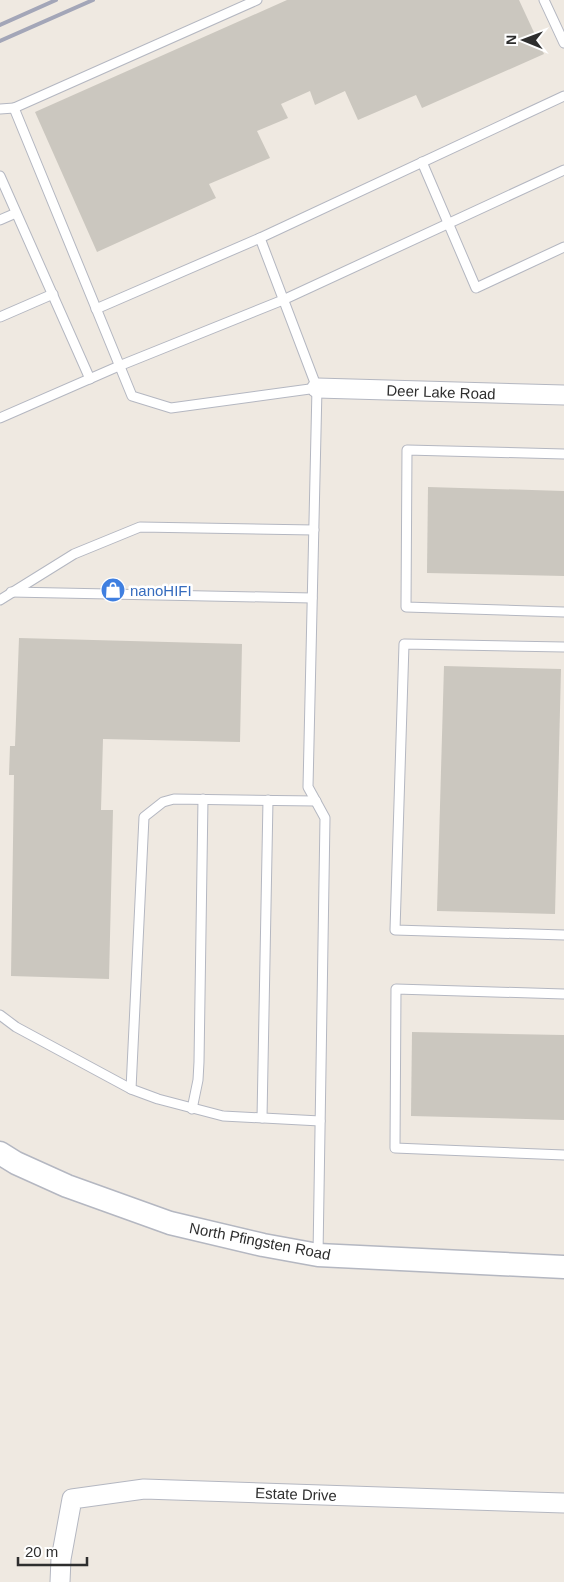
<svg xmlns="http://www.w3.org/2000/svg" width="564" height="1582" viewBox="0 0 564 1582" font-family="Helvetica,sans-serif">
	<rect width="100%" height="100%" fill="#efe9e1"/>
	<g fill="#cbc7bf">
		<path d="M287,0H519L544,54L422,108L416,95L358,120L345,91L315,105L310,91L281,104L288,118L257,131L270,158L209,184L216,198L97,252L35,112Z"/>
		<path d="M428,487L564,491V576L427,573Z"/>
		<path d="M19,638L242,644L240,742L103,739L101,810H113L109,979L11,976L14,775H9L10,746H15Z"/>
		<path d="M444,666L561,669L555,914L437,911Z"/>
		<path d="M412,1032L564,1035V1120L411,1116Z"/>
	</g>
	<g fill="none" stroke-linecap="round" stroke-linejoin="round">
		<defs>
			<g id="service">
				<path d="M257,0L14,108L132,396L171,408L317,388"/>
				<path d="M544,0L564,43"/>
				<path d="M0,109L14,108"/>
				<path d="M422,162L476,288L564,247"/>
				<path d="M0,176L90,379"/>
				<path d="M0,220L16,213"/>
				<path d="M260,238L564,96"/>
				<path d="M96,309L260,238L317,388L308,787L325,818L318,1255"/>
				<path d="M0,317L53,294"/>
				<path d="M0,418L119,366L283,300L564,170"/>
				<path d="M564,454L407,450L406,607L564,612"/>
				<path d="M11,592L312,598"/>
				<path d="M0,600L74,554L140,527L314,530"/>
				<path d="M564,647L404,644L395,930L564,935"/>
				<path d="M564,994L396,989L395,1148L564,1155"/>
				<path d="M0,1015L16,1027L131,1089L158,1099L223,1116L320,1121"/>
				<path d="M131,1089L144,817L163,802L174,799L316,801"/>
				<path d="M192,1109L198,1080L199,1062L203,799"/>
				<path d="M262,1118L268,800"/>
			</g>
			<g id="minor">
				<path d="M317,388L564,395"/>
				<path d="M60,1582L61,1559L72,1499L144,1489L564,1503"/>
			</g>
			<path id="tertiary" d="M0,1153L16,1163L67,1186L170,1223L263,1245L318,1255L564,1267"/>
		</defs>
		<use href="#service" stroke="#b4b7c1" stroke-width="11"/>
		<use href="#minor" stroke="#b4b7c1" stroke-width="21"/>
		<use href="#tertiary" stroke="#b4b7c1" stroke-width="25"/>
		<use href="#service" stroke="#fff" stroke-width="9"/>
		<use href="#minor" stroke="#fff" stroke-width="19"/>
		<use href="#tertiary" stroke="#fff" stroke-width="22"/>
		<g stroke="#a3a6b8" stroke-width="4">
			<path d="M0,25L56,0"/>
			<path d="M0,41L93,0"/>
		</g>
	</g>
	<defs>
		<symbol id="shop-disc" viewBox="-11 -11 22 22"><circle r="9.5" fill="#3f7fe0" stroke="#fff"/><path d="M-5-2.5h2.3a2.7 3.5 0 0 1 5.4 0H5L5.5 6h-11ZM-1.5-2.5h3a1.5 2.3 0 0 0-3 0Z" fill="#fff"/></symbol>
	</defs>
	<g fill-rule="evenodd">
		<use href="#shop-disc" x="99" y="576" width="28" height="28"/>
	</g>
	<g text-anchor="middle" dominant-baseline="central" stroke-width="5" stroke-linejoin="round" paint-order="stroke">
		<g font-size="15" fill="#2e2e2e" stroke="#fff">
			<text transform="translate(441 392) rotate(2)">Deer Lake Road</text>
			<text transform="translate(260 1241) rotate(11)">North Pfingsten Road</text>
			<text transform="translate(296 1494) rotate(2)">Estate Drive</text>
		</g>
		<g font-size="15" fill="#366cbe" stroke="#fff" text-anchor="start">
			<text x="130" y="590">nanoHIFI</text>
		</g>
	</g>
	<g transform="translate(524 40) rotate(271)" stroke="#ffffff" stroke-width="4" paint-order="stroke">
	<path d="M0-4L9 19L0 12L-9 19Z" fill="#2e2e2e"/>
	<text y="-8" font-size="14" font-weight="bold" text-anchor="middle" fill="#2e2e2e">N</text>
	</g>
	<path d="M18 1557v8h69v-8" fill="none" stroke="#2e2e2e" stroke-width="2.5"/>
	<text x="25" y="1557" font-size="15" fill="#2e2e2e" stroke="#ffffff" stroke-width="4" paint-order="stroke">20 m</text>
</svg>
